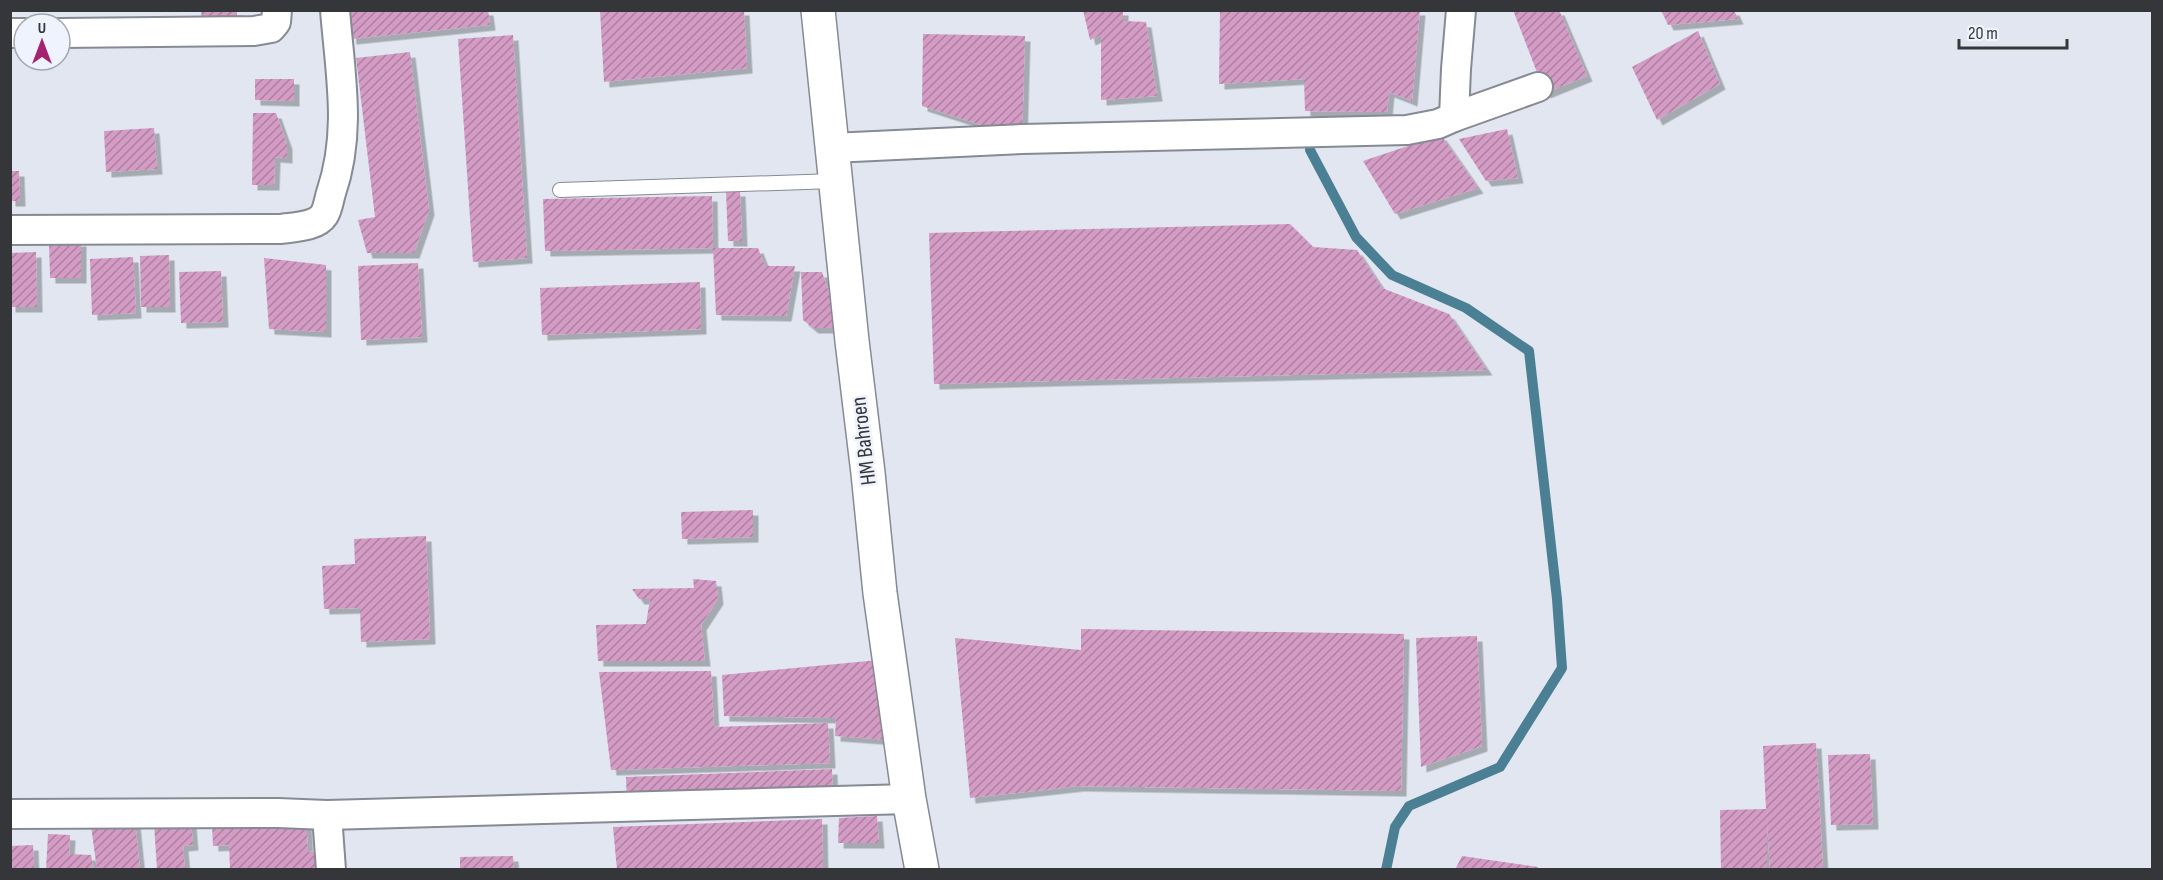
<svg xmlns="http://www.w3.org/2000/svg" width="2163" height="880" viewBox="0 0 2163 880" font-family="'Sofia Sans Condensed',sans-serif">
	<defs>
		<pattern id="building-hatch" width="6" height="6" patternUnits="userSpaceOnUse" patternTransform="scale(1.5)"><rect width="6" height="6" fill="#d49cc4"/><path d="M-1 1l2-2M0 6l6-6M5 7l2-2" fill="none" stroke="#ad80a0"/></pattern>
		<filter id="shadow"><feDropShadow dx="5.5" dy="5.5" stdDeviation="0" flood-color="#0004"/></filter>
	</defs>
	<rect width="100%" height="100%" fill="#e1e6f0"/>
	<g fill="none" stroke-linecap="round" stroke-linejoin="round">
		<path stroke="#4a7f94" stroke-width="10" d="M1310,150L1356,237L1392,275L1466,308L1529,351L1557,599L1562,668L1500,767L1409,806L1395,827L1386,870"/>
	</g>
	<g fill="url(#building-hatch)" filter="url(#shadow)">
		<path d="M201,10H237V19L202,21Z"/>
		<path d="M348,10H488L490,25L351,39Z"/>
		<path d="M600,10H744L747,68L604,82Z"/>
		<path d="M1083,10H1123V21L1146,22L1157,96L1101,100V35L1090,40Z"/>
		<path d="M1220,10H1420L1412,101L1389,92L1387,112L1305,111L1304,79L1219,84Z"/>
		<path d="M1513,10H1559L1587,76L1545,93Z"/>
		<path d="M1661,10H1734L1738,19L1668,25Z"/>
		<path d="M1698,31L1720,84L1657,120L1632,67Z"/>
		<path d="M923,34L1025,36L1022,138L922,106Z"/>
		<path d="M513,35L527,258L473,262L458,39Z"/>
		<path d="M410,52L429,210L414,253H367L358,220L375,217L356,58Z"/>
		<path d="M255,79H294V101L255,100Z"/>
		<path d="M253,113H276L287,144V158L275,157L274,185H252Z"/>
		<path d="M154,128L157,169L106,172L104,131Z"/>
		<path d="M1507,129L1518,178L1486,181L1459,139Z"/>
		<path d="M1441,135L1478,188L1395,214L1363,161Z"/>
		<path d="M10,171H19L20,201H10Z"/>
		<path d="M726,191H740L742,241H728Z"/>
		<path d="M712,196L713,248H758L765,266H795L786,316L716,315L713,248L545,251L543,199Z"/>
		<path d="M1290,224L1313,247L1357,250L1382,288L1449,314L1487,370L934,384L929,233Z"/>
		<path d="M81,241V278H50L49,242Z"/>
		<path d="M36,252L37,307H10V253Z"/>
		<path d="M169,255L170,307H141L140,256Z"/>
		<path d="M133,257L136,313L92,315L90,259Z"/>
		<path d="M264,258L326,265V332L269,329Z"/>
		<path d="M418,263L422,337L361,340L358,266Z"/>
		<path d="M221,271L223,322L181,323L179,272Z"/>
		<path d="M801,272H822L841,328H813L803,320Z"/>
		<path d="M700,282L701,329L542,335L540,288Z"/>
		<path d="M753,510V537L682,539L681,512Z"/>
		<path d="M426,536L430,639L361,642L360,608L324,609L322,566L355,564L354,539Z"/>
		<path d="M693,579L716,581L718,599L701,625L705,661H598L596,625L646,624L650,599H639L632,589L694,588Z"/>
		<path d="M1081,629L1404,634L1401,791L1079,786L970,798L955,638L1081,650Z"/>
		<path d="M1477,636L1482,746L1421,767L1416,638Z"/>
		<path d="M879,660L890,740L835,736L836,718L724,716L722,675Z"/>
		<path d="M711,671L714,727L828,723L830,763L611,770L599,672Z"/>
		<path d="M1816,743L1823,868L1770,870L1767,821V870H1721L1720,810L1766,809L1763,746Z"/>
		<path d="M1870,754L1873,824L1831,825L1828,755Z"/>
		<path d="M832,769L833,794L627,802L626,777Z"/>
		<path d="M877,816L879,843H838L839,818Z"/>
		<path d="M306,819L308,852L329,851L330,870H260V868L230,870L229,845L213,846L212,824Z"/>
		<path d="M822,819L823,870H617L613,827Z"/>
		<path d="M135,821L140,870H97L91,826Z"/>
		<path d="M191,821L193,845L183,846L185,868L157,869L154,824Z"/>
		<path d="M48,834L70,835L69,854L91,855L94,870H46Z"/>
		<path d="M33,845L34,870H10V846Z"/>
		<path d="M513,856L514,870H460V857Z"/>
		<path d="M1462,856L1538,867L1537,870H1455Z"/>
	</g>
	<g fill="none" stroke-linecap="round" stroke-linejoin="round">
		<defs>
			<path id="lane" d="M560,190L835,181"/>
			<g id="street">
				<path d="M10,33H24"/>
				<path d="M60,33L254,31L271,28L276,22L277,10"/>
				<path d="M1454,117L1538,87"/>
				<path d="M832,148L1022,139L1407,130L1438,124L1454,117L1456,69L1461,10"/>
				<path d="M10,230L281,229C294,227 316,227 324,215C328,209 329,199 331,193C352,132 340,73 335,10"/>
				<path d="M10,814L278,813L327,815L331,870"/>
				<path d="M327,815L909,799"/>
			</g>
			<path id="secondary" d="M818,10L852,341L868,473L880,593L909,799L922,870"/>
		</defs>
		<use href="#lane" stroke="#858a93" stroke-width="16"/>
		<use href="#street" stroke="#858a93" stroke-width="32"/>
		<use href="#secondary" stroke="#858a93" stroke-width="36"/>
		<use href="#lane" stroke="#fff" stroke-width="14"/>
		<use href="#street" stroke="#fff" stroke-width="28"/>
		<use href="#secondary" stroke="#fff" stroke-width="33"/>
	</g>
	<g text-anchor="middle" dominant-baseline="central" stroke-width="5" stroke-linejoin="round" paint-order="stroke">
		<g font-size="22" fill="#34363a" stroke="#eef3fd">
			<text transform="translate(864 441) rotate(-97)">HM Bahroen</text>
		</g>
	</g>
	<rect width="2163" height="880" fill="none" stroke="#34363a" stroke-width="24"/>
	<g transform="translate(42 42)"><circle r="28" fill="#eef3fd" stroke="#a4a7af" stroke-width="1.5"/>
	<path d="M0-4.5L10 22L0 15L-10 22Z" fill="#a6226f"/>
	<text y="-9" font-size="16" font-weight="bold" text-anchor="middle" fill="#34363a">U</text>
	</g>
	<path d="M1959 39v9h108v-9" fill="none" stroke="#34363a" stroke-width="3"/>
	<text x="1968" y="39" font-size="18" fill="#34363a" stroke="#eef3fd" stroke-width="4.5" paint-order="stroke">20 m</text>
</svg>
